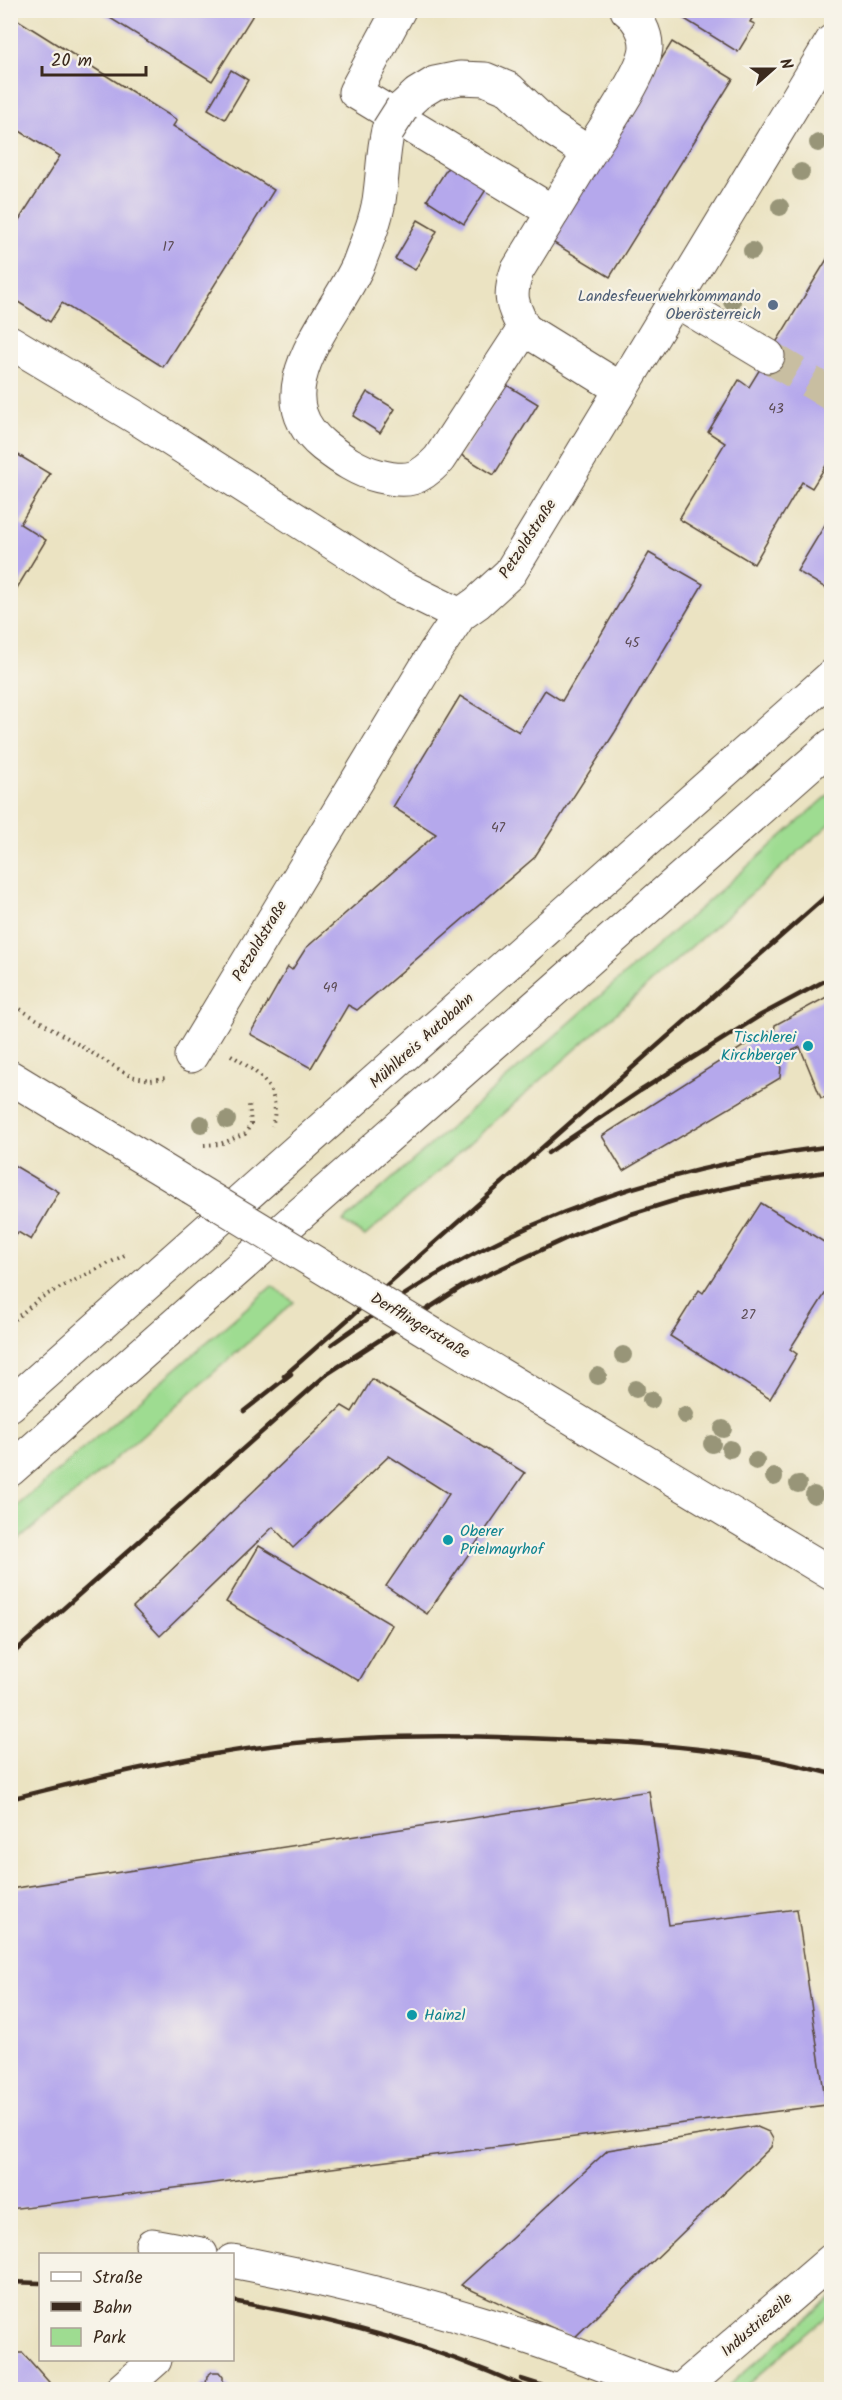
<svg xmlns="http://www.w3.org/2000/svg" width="842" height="2400" viewBox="0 0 842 2400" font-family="Kalam,sans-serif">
	<rect width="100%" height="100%" fill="#f7f3e8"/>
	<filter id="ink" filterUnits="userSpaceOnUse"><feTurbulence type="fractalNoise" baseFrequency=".0167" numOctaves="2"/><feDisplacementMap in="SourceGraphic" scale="12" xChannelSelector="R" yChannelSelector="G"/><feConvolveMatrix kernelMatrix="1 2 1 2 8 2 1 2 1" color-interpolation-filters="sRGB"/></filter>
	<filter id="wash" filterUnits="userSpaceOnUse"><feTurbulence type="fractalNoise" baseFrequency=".008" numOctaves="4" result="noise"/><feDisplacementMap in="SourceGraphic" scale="24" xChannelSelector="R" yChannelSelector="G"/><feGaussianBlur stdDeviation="1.35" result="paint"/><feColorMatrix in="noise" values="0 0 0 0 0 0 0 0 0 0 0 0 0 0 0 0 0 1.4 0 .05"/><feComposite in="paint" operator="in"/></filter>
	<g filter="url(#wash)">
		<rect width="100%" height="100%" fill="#ebe3c2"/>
		<g fill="#9edc91" stroke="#6c8358" stroke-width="1.5">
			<path d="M831,793V823L365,1236L343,1222Z"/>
			<path d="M272,1286L294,1302L84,1486L11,1546V1511Z"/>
			<path d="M831,2298V2313L742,2389H725Z"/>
		</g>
		<g id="blocks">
			<g fill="#b5a8ec">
				<path d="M97,10H256L212,81Z"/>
				<path d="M670,10H757L750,22L755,24L738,52Z"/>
				<path d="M10,15L177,120L173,126L274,190L163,367L62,303L50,322L10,297V234L60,156L10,125Z"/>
				<path d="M672,42L733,79L610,277L549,240Z"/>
				<path d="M231,70L248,80L225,119L208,109Z"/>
				<path d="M452,161L489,185L464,224L427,200Z"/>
				<path d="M418,220L437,231L415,270L395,259Z"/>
				<path d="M832,251V456L812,488L802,482L754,564L679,519L725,443L708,432L739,380L749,387Z"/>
				<path d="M505,384L538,404L494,475L461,455Z"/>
				<path d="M367,392L395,409L380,433L353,416Z"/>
				<path d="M10,450L50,474L20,524L46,540L14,593L10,591Z"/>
				<path d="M826,523L832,527V592L797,571Z"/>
				<path d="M649,553L703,584L615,732L534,858L357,1010L348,1005L311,1068L250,1034L288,967L292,970L306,948L436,834L393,807L460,696L519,732L545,690L562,701Z"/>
				<path d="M832,994V1097L821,1098L800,1047L782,1055L780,1078L623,1171L602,1136L755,1039L763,1032H774L775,1025Z"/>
				<path d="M10,1163L59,1192L31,1240L18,1232L10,1245Z"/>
				<path d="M761,1203L832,1247V1283L790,1349L797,1354L770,1399L670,1336L699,1290L703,1293Z"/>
				<path d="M372,1379L525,1473L427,1614L386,1586L449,1494L389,1456L293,1548L273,1527L160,1636L133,1607L342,1406L352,1412Z"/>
				<path d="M259,1546L392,1625L359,1681L226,1602Z"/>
				<path d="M649,1791L669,1925L797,1909L826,2105L10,2209V1889Z"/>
				<path d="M755,2126L769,2132L773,2139L771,2147L574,2338L461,2285L608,2150Z"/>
				<path d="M10,2353H23L56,2390H10Z"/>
				<path d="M212,2372H219L223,2377V2385H227L231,2390H196L203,2383L206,2384L207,2376Z"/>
			</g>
		</g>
	</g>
	<g filter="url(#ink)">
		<use href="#blocks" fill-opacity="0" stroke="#554637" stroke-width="1.5"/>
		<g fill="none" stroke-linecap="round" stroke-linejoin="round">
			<path stroke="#c8bea1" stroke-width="33" stroke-dasharray="33 16" stroke-linecap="butt" d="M768,356L832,395"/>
			<defs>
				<g id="minor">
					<path d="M399,10L355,92L553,212"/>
					<path d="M388,130C383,151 383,171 380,193C378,216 367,241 359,263C337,316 257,392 324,446C341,459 358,471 379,476C408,483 419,480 439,459L524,329C512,304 508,297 517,271L589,153L549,127L509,89L485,79L460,78L435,83L417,94L402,108"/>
					<path d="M589,153C603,130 646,70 646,46C646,33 638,18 627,10"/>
					<path d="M675,300L768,356"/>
					<path d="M524,329L621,389"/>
					<path d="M10,342L137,418L399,585L460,615"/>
					<path d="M191,1056L435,652L460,615L477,603L510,573L832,41"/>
					<path d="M10,1077L191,1187"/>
					<path d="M434,1335L832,1574"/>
					<path d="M152,2245L201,2254"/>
					<path d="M232,2261C332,2280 431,2306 527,2337C576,2353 623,2374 673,2390"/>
					<path d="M121,2390L155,2360"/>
				</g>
				<path id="major" d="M681,2390L832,2260"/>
				<g id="highway">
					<path d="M10,1405L832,676"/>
					<path d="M10,1470L832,745"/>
				</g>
			</defs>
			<use href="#minor" stroke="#554637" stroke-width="35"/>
			<use href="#major" stroke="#554637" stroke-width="35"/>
			<use href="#highway" stroke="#554637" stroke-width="35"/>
			<g stroke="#554637" stroke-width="4" stroke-dasharray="1.5 4.5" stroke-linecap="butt">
				<path d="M10,1003L130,1076L150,1080L167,1078"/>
				<path d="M231,1055C259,1073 283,1089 272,1126"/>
				<path d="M204,1145L220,1144L245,1134L251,1124L249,1104"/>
				<path d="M10,1323L42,1297L125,1255"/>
			</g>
			<use href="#minor" stroke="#fff" stroke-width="33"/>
			<use href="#major" stroke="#fff" stroke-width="33"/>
			<use href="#highway" stroke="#fff" stroke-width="33"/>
			<g stroke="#3b2a1e" stroke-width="4.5">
				<path d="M548,1153L640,1091L761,1015L832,977"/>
				<path d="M332,1344C381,1309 433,1274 487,1247C595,1192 711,1161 832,1146"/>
				<path d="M284,1376L832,891"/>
				<path d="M244,1411L291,1374"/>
				<path d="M10,1656L327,1374L463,1286L578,1233L628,1215L683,1198L741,1185L832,1171"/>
				<path d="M10,1799C104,1775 199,1753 295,1743C372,1735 449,1735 526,1738C603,1741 680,1744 756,1757C782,1761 807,1768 832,1774"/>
				<path d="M10,2282L40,2283"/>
				<path d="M232,2301C335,2319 437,2346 531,2390"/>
				<path d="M521,2379L556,2390"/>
			</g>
			<defs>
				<g id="minor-bridge">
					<path d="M388,130L402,108"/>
					<path d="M191,1187L434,1335"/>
				</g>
			</defs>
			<use href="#minor-bridge" stroke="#554637" stroke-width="35" stroke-linecap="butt"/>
			<use href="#minor-bridge" stroke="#fff" stroke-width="33"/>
		</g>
		<g fill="#989578">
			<circle cx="818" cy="143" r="9"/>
			<circle cx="801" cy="172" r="9"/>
			<circle cx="780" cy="207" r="9"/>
			<circle cx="752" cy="251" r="9"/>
			<circle cx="732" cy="302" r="9"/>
			<circle cx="227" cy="1120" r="9"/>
			<circle cx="201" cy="1124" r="9"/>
			<circle cx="623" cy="1355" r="9"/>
			<circle cx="598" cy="1376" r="9"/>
			<circle cx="636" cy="1389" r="9"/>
			<circle cx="651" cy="1400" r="9"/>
			<circle cx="685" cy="1415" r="9"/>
			<circle cx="723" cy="1429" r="9"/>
			<circle cx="712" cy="1444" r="9"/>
			<circle cx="730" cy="1449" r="9"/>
			<circle cx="756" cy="1461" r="9"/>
			<circle cx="774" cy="1477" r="9"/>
			<circle cx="798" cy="1484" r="9"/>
			<circle cx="814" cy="1495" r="9"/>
		</g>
	</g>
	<circle fill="#5c6f8a" stroke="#f7f3e8" stroke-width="2" cx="773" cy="305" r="6"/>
	<g fill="#0f9aa8" stroke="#f7f3e8" stroke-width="2">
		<circle cx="808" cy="1046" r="6"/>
		<circle cx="448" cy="1540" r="6"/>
		<circle cx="412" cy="2015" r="6"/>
	</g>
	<g text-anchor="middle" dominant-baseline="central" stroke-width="4.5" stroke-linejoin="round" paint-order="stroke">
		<g font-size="14" fill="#5a4a52">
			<text x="168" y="247">17</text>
			<text x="776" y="409">43</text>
			<text x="632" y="643">45</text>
			<text x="498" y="828">47</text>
			<text x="330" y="988">49</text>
			<text x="748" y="1315">27</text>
		</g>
		<g font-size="16" fill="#4e5e75" stroke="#f7f3e8" text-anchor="end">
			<text x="761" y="296">Landesfeuerwehrkommando<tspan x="761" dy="18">Oberösterreich</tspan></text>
		</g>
		<g font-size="16" fill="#3b2a1e" stroke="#f7f3e8">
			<text transform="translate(528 539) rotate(-57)">Petzoldstraße</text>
			<text transform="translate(260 941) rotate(-59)">Petzoldstraße</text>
			<text transform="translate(422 1041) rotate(-42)">Mühlkreis Autobahn</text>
			<text transform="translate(420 1326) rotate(31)">Derfflingerstraße</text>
			<text transform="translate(757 2325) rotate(-41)">Industriezeile</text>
		</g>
		<g font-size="16" fill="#0d838f" stroke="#f7f3e8" text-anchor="start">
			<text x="796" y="1037" text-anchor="end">Tischlerei<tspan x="796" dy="18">Kirchberger</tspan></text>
			<text x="460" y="1531">Oberer<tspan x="460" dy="18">Prielmayrhof</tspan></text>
			<text x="424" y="2015">Hainzl</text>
		</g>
	</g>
	<rect width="842" height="2400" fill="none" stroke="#f7f3e8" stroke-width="36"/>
	<rect x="39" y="2253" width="195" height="108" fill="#f7f3e8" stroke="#aca397" stroke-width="1.5"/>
	<rect x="51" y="2272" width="30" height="9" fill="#ffffff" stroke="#aca397" stroke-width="1.5"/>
	<text x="93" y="2283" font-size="18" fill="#3b2a1e">Straße</text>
	<rect x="51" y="2302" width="30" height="9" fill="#3b2a1e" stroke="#aca397" stroke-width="1.5"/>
	<text x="93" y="2313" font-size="18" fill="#3b2a1e">Bahn</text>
	<rect x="51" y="2328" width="30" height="18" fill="#9edc91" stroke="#aca397" stroke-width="1.5"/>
	<text x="93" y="2343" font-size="18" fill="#3b2a1e">Park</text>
	<g transform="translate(773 69) rotate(69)" stroke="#f7f3e8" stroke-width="4.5" paint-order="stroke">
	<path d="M0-4.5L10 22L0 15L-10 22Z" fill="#3b2a1e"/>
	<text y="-9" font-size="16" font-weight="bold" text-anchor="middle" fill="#3b2a1e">N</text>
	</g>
	<path d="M42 66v9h104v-9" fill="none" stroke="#3b2a1e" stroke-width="3"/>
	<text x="51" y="66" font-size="18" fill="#3b2a1e" stroke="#f7f3e8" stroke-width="4.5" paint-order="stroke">20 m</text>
</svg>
